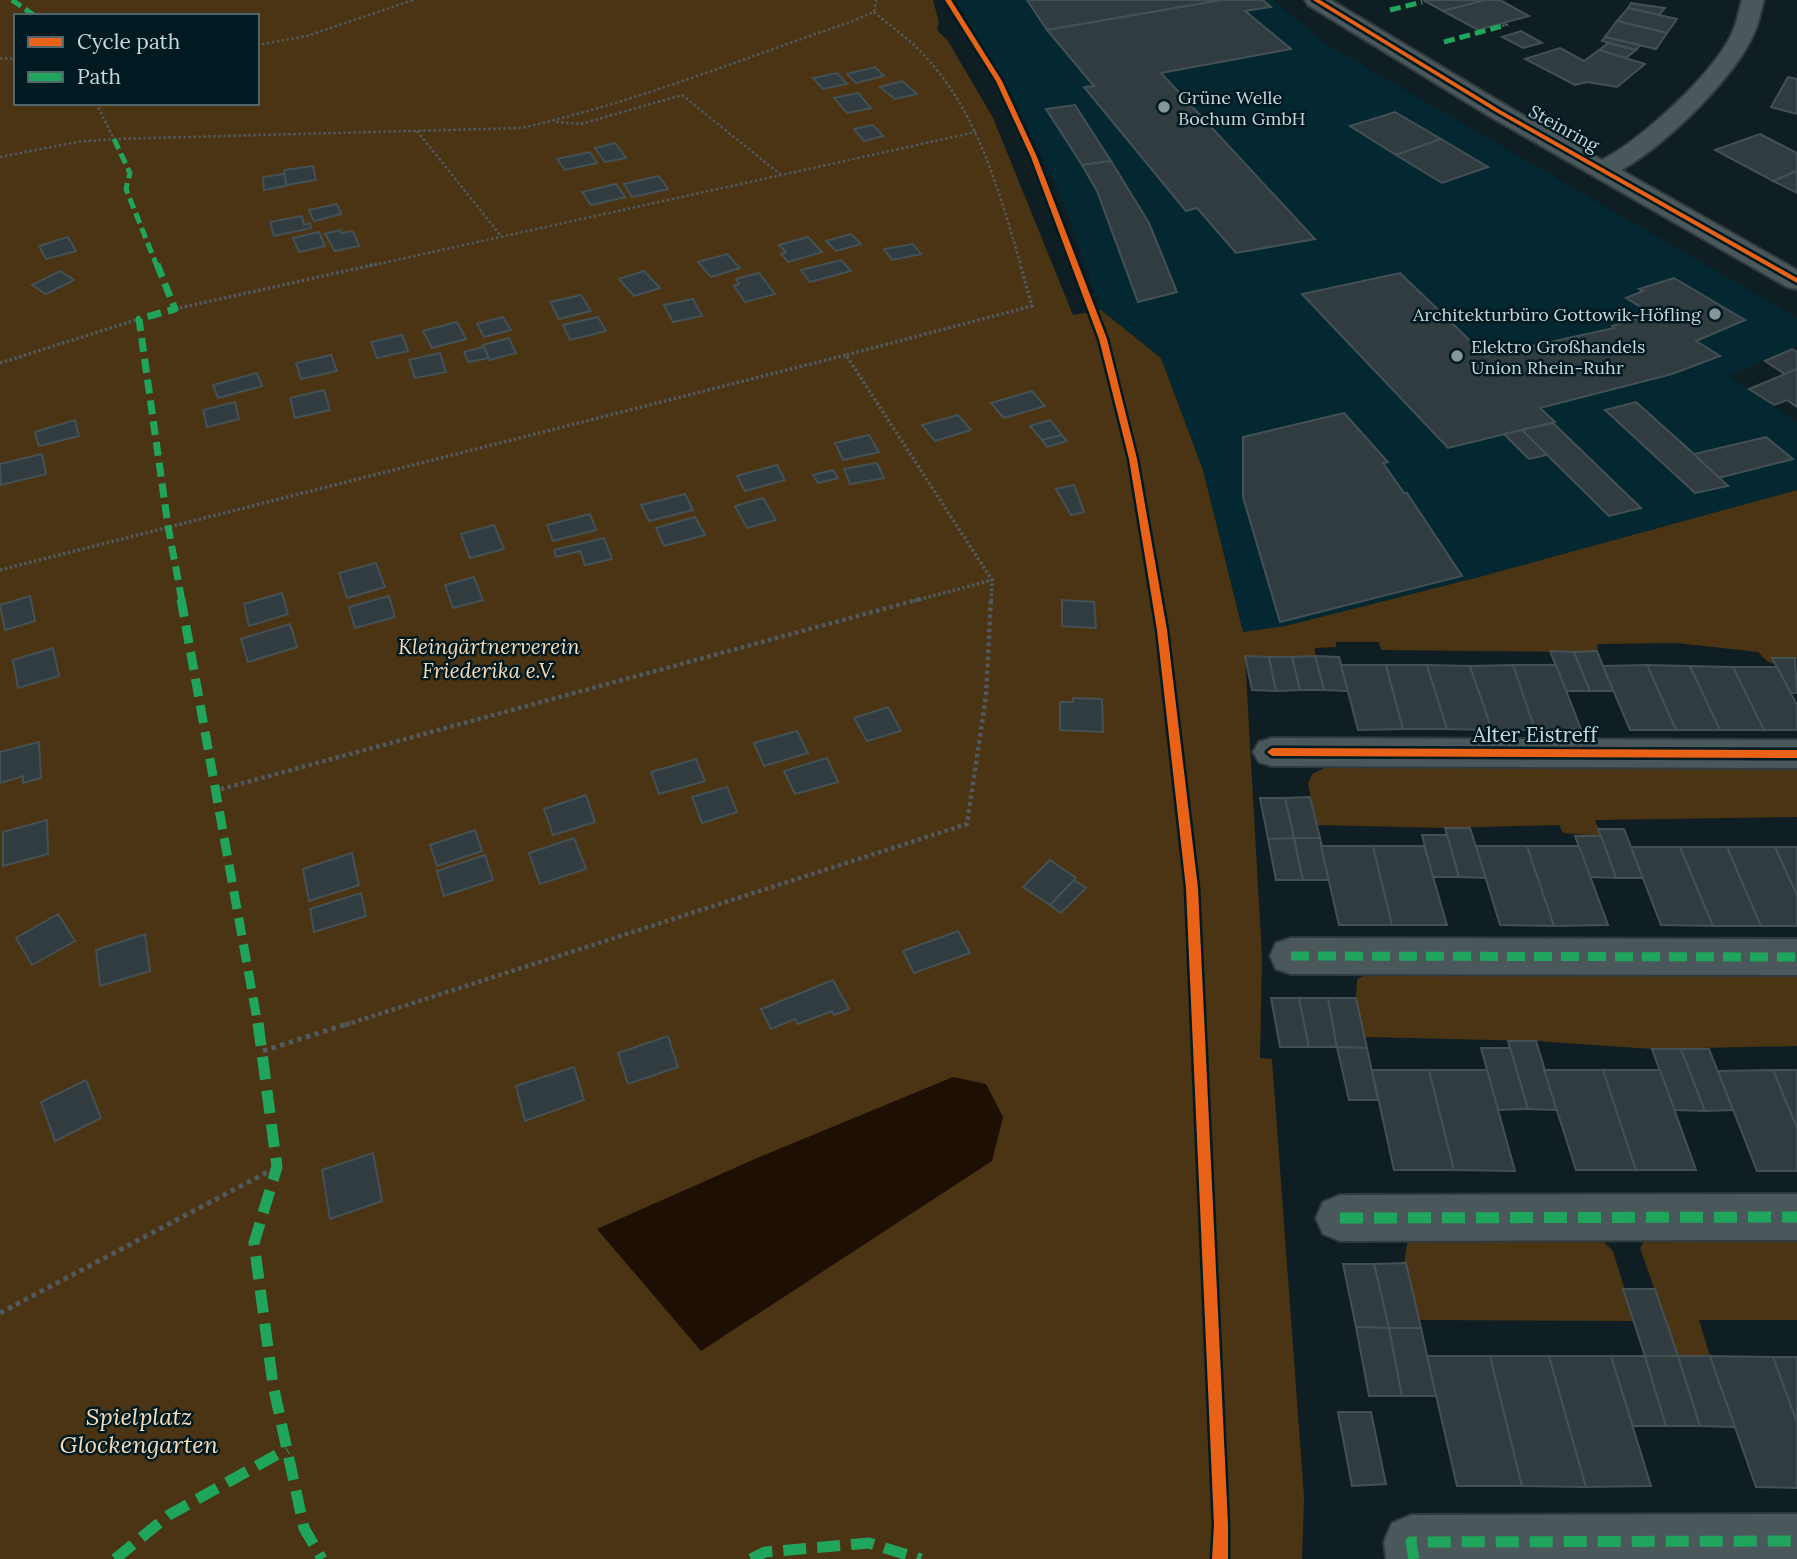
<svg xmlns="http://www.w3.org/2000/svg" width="1797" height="1559" viewBox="0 0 1797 1559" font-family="Lora,serif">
	<rect width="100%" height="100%" fill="#0f1e23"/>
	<path fill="#042832" d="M956,0H1273L1326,44L1797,318V346L1728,376L1797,422V490L1479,577L1285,626L1243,632L1203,470L1161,358L1101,310L1062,198L1017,106Z"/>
	<g fill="#4b3414" fill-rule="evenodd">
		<path d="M0,0H933L939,22L937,30L948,41L993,118L1073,315L1101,310L1161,358L1203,470L1243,632L1285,626L1479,577L1797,490V659L1773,658L1776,665L1767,661L1758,652L1677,643L1598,644L1597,651L1579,652L1381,650L1379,642H1336V647L1315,648V656H1245L1262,957L1260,1058L1272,1059L1304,1497L1302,1559H0ZM16,16H257V103H16Z"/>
		<path d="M1797,766V817L1595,820L1601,836L1563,833L1559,825L1445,828L1317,825L1308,784L1312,774L1327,767Z"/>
		<path d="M1797,970V1046L1652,1049L1536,1041L1364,1037L1356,998L1357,979L1374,971Z"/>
		<path d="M1590,1229L1613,1251L1634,1321L1419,1320L1406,1264H1404L1408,1238Z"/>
		<path d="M1797,1229V1320H1699L1710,1356H1678L1640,1248L1651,1230Z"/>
	</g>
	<path fill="#1d0f03" d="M953,1077L986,1084L1003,1117L992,1161L701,1351L597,1229L755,1159Z"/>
	<g fill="#303c40" stroke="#445154" stroke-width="2">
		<path d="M1027,0H1222L1047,30Z"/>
		<path d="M1222,0H1263L1271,7L1245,11L1291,49L1161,73L1315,239L1236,253L1197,208L1186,211L1084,87L1094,86L1047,30Z"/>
		<path d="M1423,0H1485L1443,11Z"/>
		<path d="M1485,0H1500L1529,16L1478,30L1443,11Z"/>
		<path d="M1631,3L1637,4L1665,8L1659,15L1628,8Z"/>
		<path d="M1628,8L1659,15L1677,19L1667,33L1617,21Z"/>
		<path d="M1617,21L1667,33L1656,49L1605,37Z"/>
		<path d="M1521,31L1542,43L1523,48L1502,37Z"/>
		<path d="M1605,37L1640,45L1636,50L1602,41Z"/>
		<path d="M1608,43L1636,50L1626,58L1599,50Z"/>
		<path d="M1560,48L1584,61L1599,50L1645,64L1617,87L1587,82L1575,85L1525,59Z"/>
		<path d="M875,67L884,76L856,83L847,74Z"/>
		<path d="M837,73L847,84L823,89L813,78Z"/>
		<path d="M1788,77L1797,79V114L1771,107Z"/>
		<path d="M902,81L917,94L895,99L880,87Z"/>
		<path d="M858,93L871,108L847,113L834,98Z"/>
		<path d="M1075,105L1111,161L1082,165L1046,109Z"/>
		<path d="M1395,112L1441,139L1396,155L1350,126Z"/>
		<path d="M873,125L883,136L864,141L854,129Z"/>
		<path d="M1760,134L1797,153V171L1773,181L1715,150Z"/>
		<path d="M1441,139L1488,167L1442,183L1396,155Z"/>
		<path d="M615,143L626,158L605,162L595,148Z"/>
		<path d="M590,152L597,163L565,170L557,159Z"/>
		<path d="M1111,161L1149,223L1177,292L1138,302L1097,191L1082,165Z"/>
		<path d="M313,166L316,180L286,185L284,170Z"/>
		<path d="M1797,171V193L1773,181Z"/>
		<path d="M285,174L286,186L264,190L263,177Z"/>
		<path d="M659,176L668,189L632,197L624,184Z"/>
		<path d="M616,184L625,197L591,205L582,192Z"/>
		<path d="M337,204L341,214L314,221L309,210Z"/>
		<path d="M302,216L304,225L310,223L311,228L274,236L270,222Z"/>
		<path d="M340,230L341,233L353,231L359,246L335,251L325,234Z"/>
		<path d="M319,232L325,246L299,252L293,238Z"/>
		<path d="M851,234L861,244L836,251L826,241Z"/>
		<path d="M68,237L76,251L46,259L39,246Z"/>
		<path d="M808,237L822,252L788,262L781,254L786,252L779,245Z"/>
		<path d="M913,244L921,254L892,260L884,249Z"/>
		<path d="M727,254L740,268L711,277L698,262Z"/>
		<path d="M841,260L851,271L810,282L801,270Z"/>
		<path d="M60,271L74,280L46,294L32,285Z"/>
		<path d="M644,271L660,288L634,296L619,279Z"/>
		<path d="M759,273L775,294L745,302L734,286L739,284L736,279Z"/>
		<path d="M1400,273L1486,356L1614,328L1612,326L1652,314L1626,298L1643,291L1639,289L1674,278L1745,320L1696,341L1720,356L1672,374L1540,408L1555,422L1448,448L1302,294Z"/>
		<path d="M581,295L591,311L559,319L550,302Z"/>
		<path d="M693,299L702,316L673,322L664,305Z"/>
		<path d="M503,317L511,330L484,337L477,324Z"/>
		<path d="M598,317L606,331L570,340L563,325Z"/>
		<path d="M457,322L466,339L432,348L423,331Z"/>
		<path d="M402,335L408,351L377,358L371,342Z"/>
		<path d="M509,338L516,353L489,360L483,345Z"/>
		<path d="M484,347L489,358L468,362L464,352Z"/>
		<path d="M1792,349L1797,352V369L1785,374L1765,361Z"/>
		<path d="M440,353L446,372L415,378L409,360Z"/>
		<path d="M331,355L337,371L301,379L296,363Z"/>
		<path d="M1797,369V407L1787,400L1774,405L1749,389Z"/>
		<path d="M257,373L262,386L218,398L213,385Z"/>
		<path d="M324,390L330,410L295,418L290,398Z"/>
		<path d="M1032,391L1045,406L1004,418L991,403Z"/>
		<path d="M235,402L239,419L207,427L203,410Z"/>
		<path d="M1636,402L1694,454L1728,486L1695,493L1605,410Z"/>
		<path d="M1344,413L1388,462L1383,463L1404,493H1407L1462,576L1280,622L1243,497V437Z"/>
		<path d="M958,415L971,430L935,441L922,425Z"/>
		<path d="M75,420L79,436L39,446L35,432Z"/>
		<path d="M1050,420L1062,435L1042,440L1030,426Z"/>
		<path d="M1553,423L1641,508L1609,516L1522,430Z"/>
		<path d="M1522,430L1547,455L1529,459L1504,434Z"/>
		<path d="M869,435L879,452L843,460L835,443Z"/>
		<path d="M1062,435L1067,441L1047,447L1042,440Z"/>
		<path d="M1766,437L1793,459L1719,478L1694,454Z"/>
		<path d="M42,454L46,474L1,485L0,464Z"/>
		<path d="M877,463L884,478L850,484L844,469Z"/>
		<path d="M777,465L785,480L745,491L737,476Z"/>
		<path d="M833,470L838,478L818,483L813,475Z"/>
		<path d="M1074,485L1084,512L1071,515L1056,489Z"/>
		<path d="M685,494L693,510L649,521L641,505Z"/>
		<path d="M763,498L776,520L747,528L735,506Z"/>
		<path d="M590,514L596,530L553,541L547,525Z"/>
		<path d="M695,517L705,535L664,546L656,528Z"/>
		<path d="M494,525L504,549L470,558L461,534Z"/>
		<path d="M604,538L612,559L585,565L580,551L556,557L554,550Z"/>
		<path d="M376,563L385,587L347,598L339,573Z"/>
		<path d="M474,577L483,600L453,608L445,585Z"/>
		<path d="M282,593L288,614L249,626L244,604Z"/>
		<path d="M30,596L35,621L5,630L0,605Z"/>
		<path d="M389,596L395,617L355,628L349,607Z"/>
		<path d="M1062,600L1094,602L1096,628L1062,626Z"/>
		<path d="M290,624L297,647L248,662L241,639Z"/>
		<path d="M53,648L59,676L18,688L13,660Z"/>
		<path d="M1550,651L1574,652L1590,691H1566Z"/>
		<path d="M1597,651L1613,691H1590L1574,652Z"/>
		<path d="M1245,656L1269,657L1276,691L1252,690Z"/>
		<path d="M1315,656L1339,657L1348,691L1324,690Z"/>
		<path d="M1315,656L1324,690H1300L1292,657Z"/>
		<path d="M1269,657H1292L1300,690L1276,691Z"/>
		<path d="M1772,658H1795L1797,693H1791Z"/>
		<path d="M1341,665H1386L1403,729L1358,730Z"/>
		<path d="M1386,665H1427L1447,729H1403Z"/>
		<path d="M1427,665L1470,666L1492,730L1447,729Z"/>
		<path d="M1513,665H1556L1581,729L1535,730Z"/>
		<path d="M1513,665L1535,730H1492L1470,666Z"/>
		<path d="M1647,665L1690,666L1720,730H1676Z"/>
		<path d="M1647,665L1676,730H1630L1603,666Z"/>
		<path d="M1690,666L1733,667L1764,730H1720Z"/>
		<path d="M1733,667H1777L1797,705V730H1764Z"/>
		<path d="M1073,698L1102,699L1103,732L1060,730V702H1073Z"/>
		<path d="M888,707L901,731L867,741L854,718Z"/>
		<path d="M797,731L808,753L764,766L754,743Z"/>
		<path d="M39,742L41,778L23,783V776L0,783V752Z"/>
		<path d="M827,758L838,782L795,794L784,771Z"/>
		<path d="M696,759L705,781L659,794L651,772Z"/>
		<path d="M727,787L737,812L702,823L692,797Z"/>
		<path d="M586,795L595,822L553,835L544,809Z"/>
		<path d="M1310,797L1320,838H1294L1285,798Z"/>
		<path d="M1260,798H1285L1294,838L1268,839Z"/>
		<path d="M47,820L48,854L3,866V832Z"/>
		<path d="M1445,828H1470L1486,878L1459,877Z"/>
		<path d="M1598,829H1624L1643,878H1616Z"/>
		<path d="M475,830L482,851L437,866L430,845Z"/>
		<path d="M1422,835H1447L1459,877H1433Z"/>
		<path d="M1575,836H1601L1616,878L1590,877Z"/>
		<path d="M574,838L586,869L540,884L529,853Z"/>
		<path d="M1294,838L1303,880H1276L1268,839Z"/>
		<path d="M1294,838H1320L1329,880H1303Z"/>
		<path d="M1321,846H1373L1392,925H1339Z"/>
		<path d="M1373,846H1424L1447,925H1392Z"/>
		<path d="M1476,846H1527L1554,926L1500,925Z"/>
		<path d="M1527,846H1579L1608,925L1554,926Z"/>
		<path d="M1631,847H1680L1713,926L1661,925Z"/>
		<path d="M1680,847H1727L1761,926H1713Z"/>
		<path d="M1727,847H1775L1797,895V926H1761Z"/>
		<path d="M1775,847H1797V895Z"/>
		<path d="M352,853L359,885L309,901L303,869Z"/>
		<path d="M485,855L493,880L444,896L437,871Z"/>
		<path d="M1050,860L1076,878L1050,905L1023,887Z"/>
		<path d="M1074,880L1086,888L1061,913L1050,905Z"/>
		<path d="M361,893L366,916L314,932L310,909Z"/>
		<path d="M58,914L75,941L32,965L16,938Z"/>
		<path d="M958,931L970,953L914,973L903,951Z"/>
		<path d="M145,934L150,971L100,986L96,950Z"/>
		<path d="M833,980L849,1009L834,1015L832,1011L798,1024L795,1019L771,1029L761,1009Z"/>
		<path d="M1271,998H1299L1309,1047H1280Z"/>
		<path d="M1299,998H1328L1337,1047H1309Z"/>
		<path d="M1328,998H1356L1367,1048L1337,1047Z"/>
		<path d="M668,1036L678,1067L628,1084L618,1053Z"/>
		<path d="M1508,1041H1536L1557,1110L1528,1109Z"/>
		<path d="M1337,1047L1367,1048L1378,1100H1349Z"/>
		<path d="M1481,1048H1510L1528,1109L1498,1110Z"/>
		<path d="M1652,1049H1681L1705,1111L1674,1110Z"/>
		<path d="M1681,1049H1709L1733,1110L1705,1111Z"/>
		<path d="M574,1067L584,1100L525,1121L516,1086Z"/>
		<path d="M1372,1070H1429L1454,1170H1394Z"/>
		<path d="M1429,1070H1487L1515,1171L1454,1170Z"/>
		<path d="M1544,1070H1603L1636,1170H1576Z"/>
		<path d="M1603,1070H1660L1696,1170H1636Z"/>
		<path d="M1773,1070H1797V1128Z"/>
		<path d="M1773,1070L1797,1128V1171H1757L1718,1071Z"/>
		<path d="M86,1080L101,1118L55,1141L41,1102Z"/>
		<path d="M373,1153L382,1201L330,1219L322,1170Z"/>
		<path d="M1406,1263L1421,1328H1389L1374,1264Z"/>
		<path d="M1343,1264H1374L1389,1328L1356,1327Z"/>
		<path d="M1623,1289H1655L1678,1356H1645Z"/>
		<path d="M1356,1327L1389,1328L1402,1396H1369Z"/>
		<path d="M1389,1328H1421L1436,1396H1402Z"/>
		<path d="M1427,1356H1490L1522,1486H1457Z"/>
		<path d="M1490,1356H1549L1586,1487L1522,1486Z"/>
		<path d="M1549,1356H1611L1651,1486L1586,1487Z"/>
		<path d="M1611,1356H1645L1666,1426H1633Z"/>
		<path d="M1645,1356H1678L1700,1426H1666Z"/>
		<path d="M1678,1356H1710L1735,1427L1700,1426Z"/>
		<path d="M1710,1356L1773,1357L1797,1422V1488L1756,1487Z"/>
		<path d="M1773,1357H1797V1422Z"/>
		<path d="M1338,1412H1371L1386,1484L1352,1486Z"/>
	</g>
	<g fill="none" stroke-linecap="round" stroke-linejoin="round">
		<defs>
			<g id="minor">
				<path d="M1305,0H1331L1507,106L1602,160C1642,139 1715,73 1733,31C1737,22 1739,10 1742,0H1764C1761,10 1759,22 1755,31C1737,76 1663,148 1621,170L1797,270V289L1787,287L1489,116L1308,5Z"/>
				<path d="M1272,738L1797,740V768L1272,766L1259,762L1253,752L1259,742Z"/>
				<path d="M1291,938L1797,939V975L1291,974L1276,969L1270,956L1276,943Z"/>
				<path d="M1797,1194V1240L1340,1241L1323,1234L1316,1218L1323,1202L1340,1195Z"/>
				<path d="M1797,1514V1559H1386L1384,1542L1392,1523L1411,1515Z"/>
			</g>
		</defs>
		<use href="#minor" stroke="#303a3d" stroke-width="4"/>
		<g stroke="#505a5e" stroke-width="2.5" stroke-dasharray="2.5 2.5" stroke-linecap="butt">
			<path d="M874,12C890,26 908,38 923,54C978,112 999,191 1021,266"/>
			<path d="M1502,26L1507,25L1504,23"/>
			<path d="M257,45L307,36L413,0"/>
			<path d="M0,58L16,59"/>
			<path d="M96,103L114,139"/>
			<path d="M556,122L581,124L682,95L781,175"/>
			<path d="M417,131L502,237"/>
			<path d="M0,157L77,142L114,139L521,128C634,103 744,58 853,21L874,12L876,0"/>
			<path d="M369,266L976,132"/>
		</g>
		<g stroke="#505a5e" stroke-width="3.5" stroke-dasharray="2.5 2.5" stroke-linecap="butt">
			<path d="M175,309L377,264"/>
			<path d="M0,363L139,319"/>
			<path d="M0,570L846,355"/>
			<path d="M914,601L992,580"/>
			<path d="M991,601L992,580L846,355L1032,306L1020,264"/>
		</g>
		<g stroke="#505a5e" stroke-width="4.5" stroke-dasharray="3.5 3.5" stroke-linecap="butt">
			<path d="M214,791L920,599"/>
			<path d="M345,1025L967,824L986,696L991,599"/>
		</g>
		<g stroke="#505a5e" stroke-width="5" stroke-dasharray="4.5 4.5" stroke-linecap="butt">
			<path d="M263,1051L350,1023"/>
			<path d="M0,1313L277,1167"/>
		</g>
		<use href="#minor" fill="#4b585b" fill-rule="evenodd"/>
		<g stroke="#20a55d" stroke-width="5" stroke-dasharray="11 5" stroke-linecap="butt">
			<path d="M12,0L35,16"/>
			<path d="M1390,10L1422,2"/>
			<path d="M1444,42L1502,26"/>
			<path d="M114,139L130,173L126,189L157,266"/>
		</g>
		<path stroke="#20a55d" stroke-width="7" stroke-dasharray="14 7" stroke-linecap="butt" d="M157,264L175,309L139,319L168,526L182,601"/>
		<g stroke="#20a55d" stroke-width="9" stroke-dasharray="18 9" stroke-linecap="butt">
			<path d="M181,599L258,1025"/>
			<path d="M1291,956L1797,957"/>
		</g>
		<g stroke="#20a55d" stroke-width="11" stroke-dasharray="23 11" stroke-linecap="butt">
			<path d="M258,1023L277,1167L254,1243L273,1385L304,1528L322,1559"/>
			<path d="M1340,1218L1797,1217"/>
			<path d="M115,1559L169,1515L287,1449"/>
			<path d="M751,1559L765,1552L869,1543L921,1559"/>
			<path d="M1414,1559L1411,1542L1797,1541"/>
		</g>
		<defs>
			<g id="cycleway">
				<path d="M945,0H951L1002,81L1037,157L1107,339L1137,459L1167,630L1198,888L1228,1525V1559H1212L1214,1525L1186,888L1157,630L1129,459L1099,339L1031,157L996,81Z"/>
				<path d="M1313,0H1320L1500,110L1797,278V283L1496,112Z"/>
				<path d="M1272,748L1797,750V758L1272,756L1267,752Z"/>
			</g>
		</defs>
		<use href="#cycleway" stroke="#001a21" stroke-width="5"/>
		<use href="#cycleway" fill="#ea6118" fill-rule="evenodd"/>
	</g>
	<g fill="#87969b" stroke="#001a21" stroke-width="2.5">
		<circle cx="1164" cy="107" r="7"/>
		<circle cx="1715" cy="314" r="7"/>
		<circle cx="1457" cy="356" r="7"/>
	</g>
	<g text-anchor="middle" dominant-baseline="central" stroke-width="5" stroke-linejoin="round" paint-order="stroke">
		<g font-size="18" fill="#c7d7db" stroke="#001a21" text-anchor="start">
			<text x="1178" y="97">Grüne Welle<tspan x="1178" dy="21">Bochum GmbH</tspan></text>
			<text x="1701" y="314" text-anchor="end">Architekturbüro Gottowik-Höfling</text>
			<text x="1471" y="346">Elektro Großhandels<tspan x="1471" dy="21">Union Rhein-Ruhr</tspan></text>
		</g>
		<g font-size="18" fill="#c7d7db" stroke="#001a21">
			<text transform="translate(1564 128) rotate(29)">Steinring</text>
		</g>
		<g font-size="21" font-style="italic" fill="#f9dab7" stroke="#001a21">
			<text x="489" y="646">Kleingärtnerverein<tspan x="489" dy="24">Friederika e.V.</tspan></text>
		</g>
		<g font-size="21" fill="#c7d7db" stroke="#001a21">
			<text x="1535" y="734">Alter Eistreff</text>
		</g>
		<g font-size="24" font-style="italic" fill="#f9dab7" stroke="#001a21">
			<text x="139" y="1416">Spielplatz<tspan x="139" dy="28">Glockengarten</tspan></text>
		</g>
	</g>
	<rect x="14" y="14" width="245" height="91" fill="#001a21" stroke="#50666b" stroke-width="2"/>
	<rect x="28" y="37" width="35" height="10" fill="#ea6118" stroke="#50666b" stroke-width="2"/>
	<text x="77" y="49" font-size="21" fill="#c7d7db">Cycle path</text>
	<rect x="28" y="72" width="35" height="10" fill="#20a55d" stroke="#50666b" stroke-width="2"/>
	<text x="77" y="84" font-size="21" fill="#c7d7db">Path</text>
</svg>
